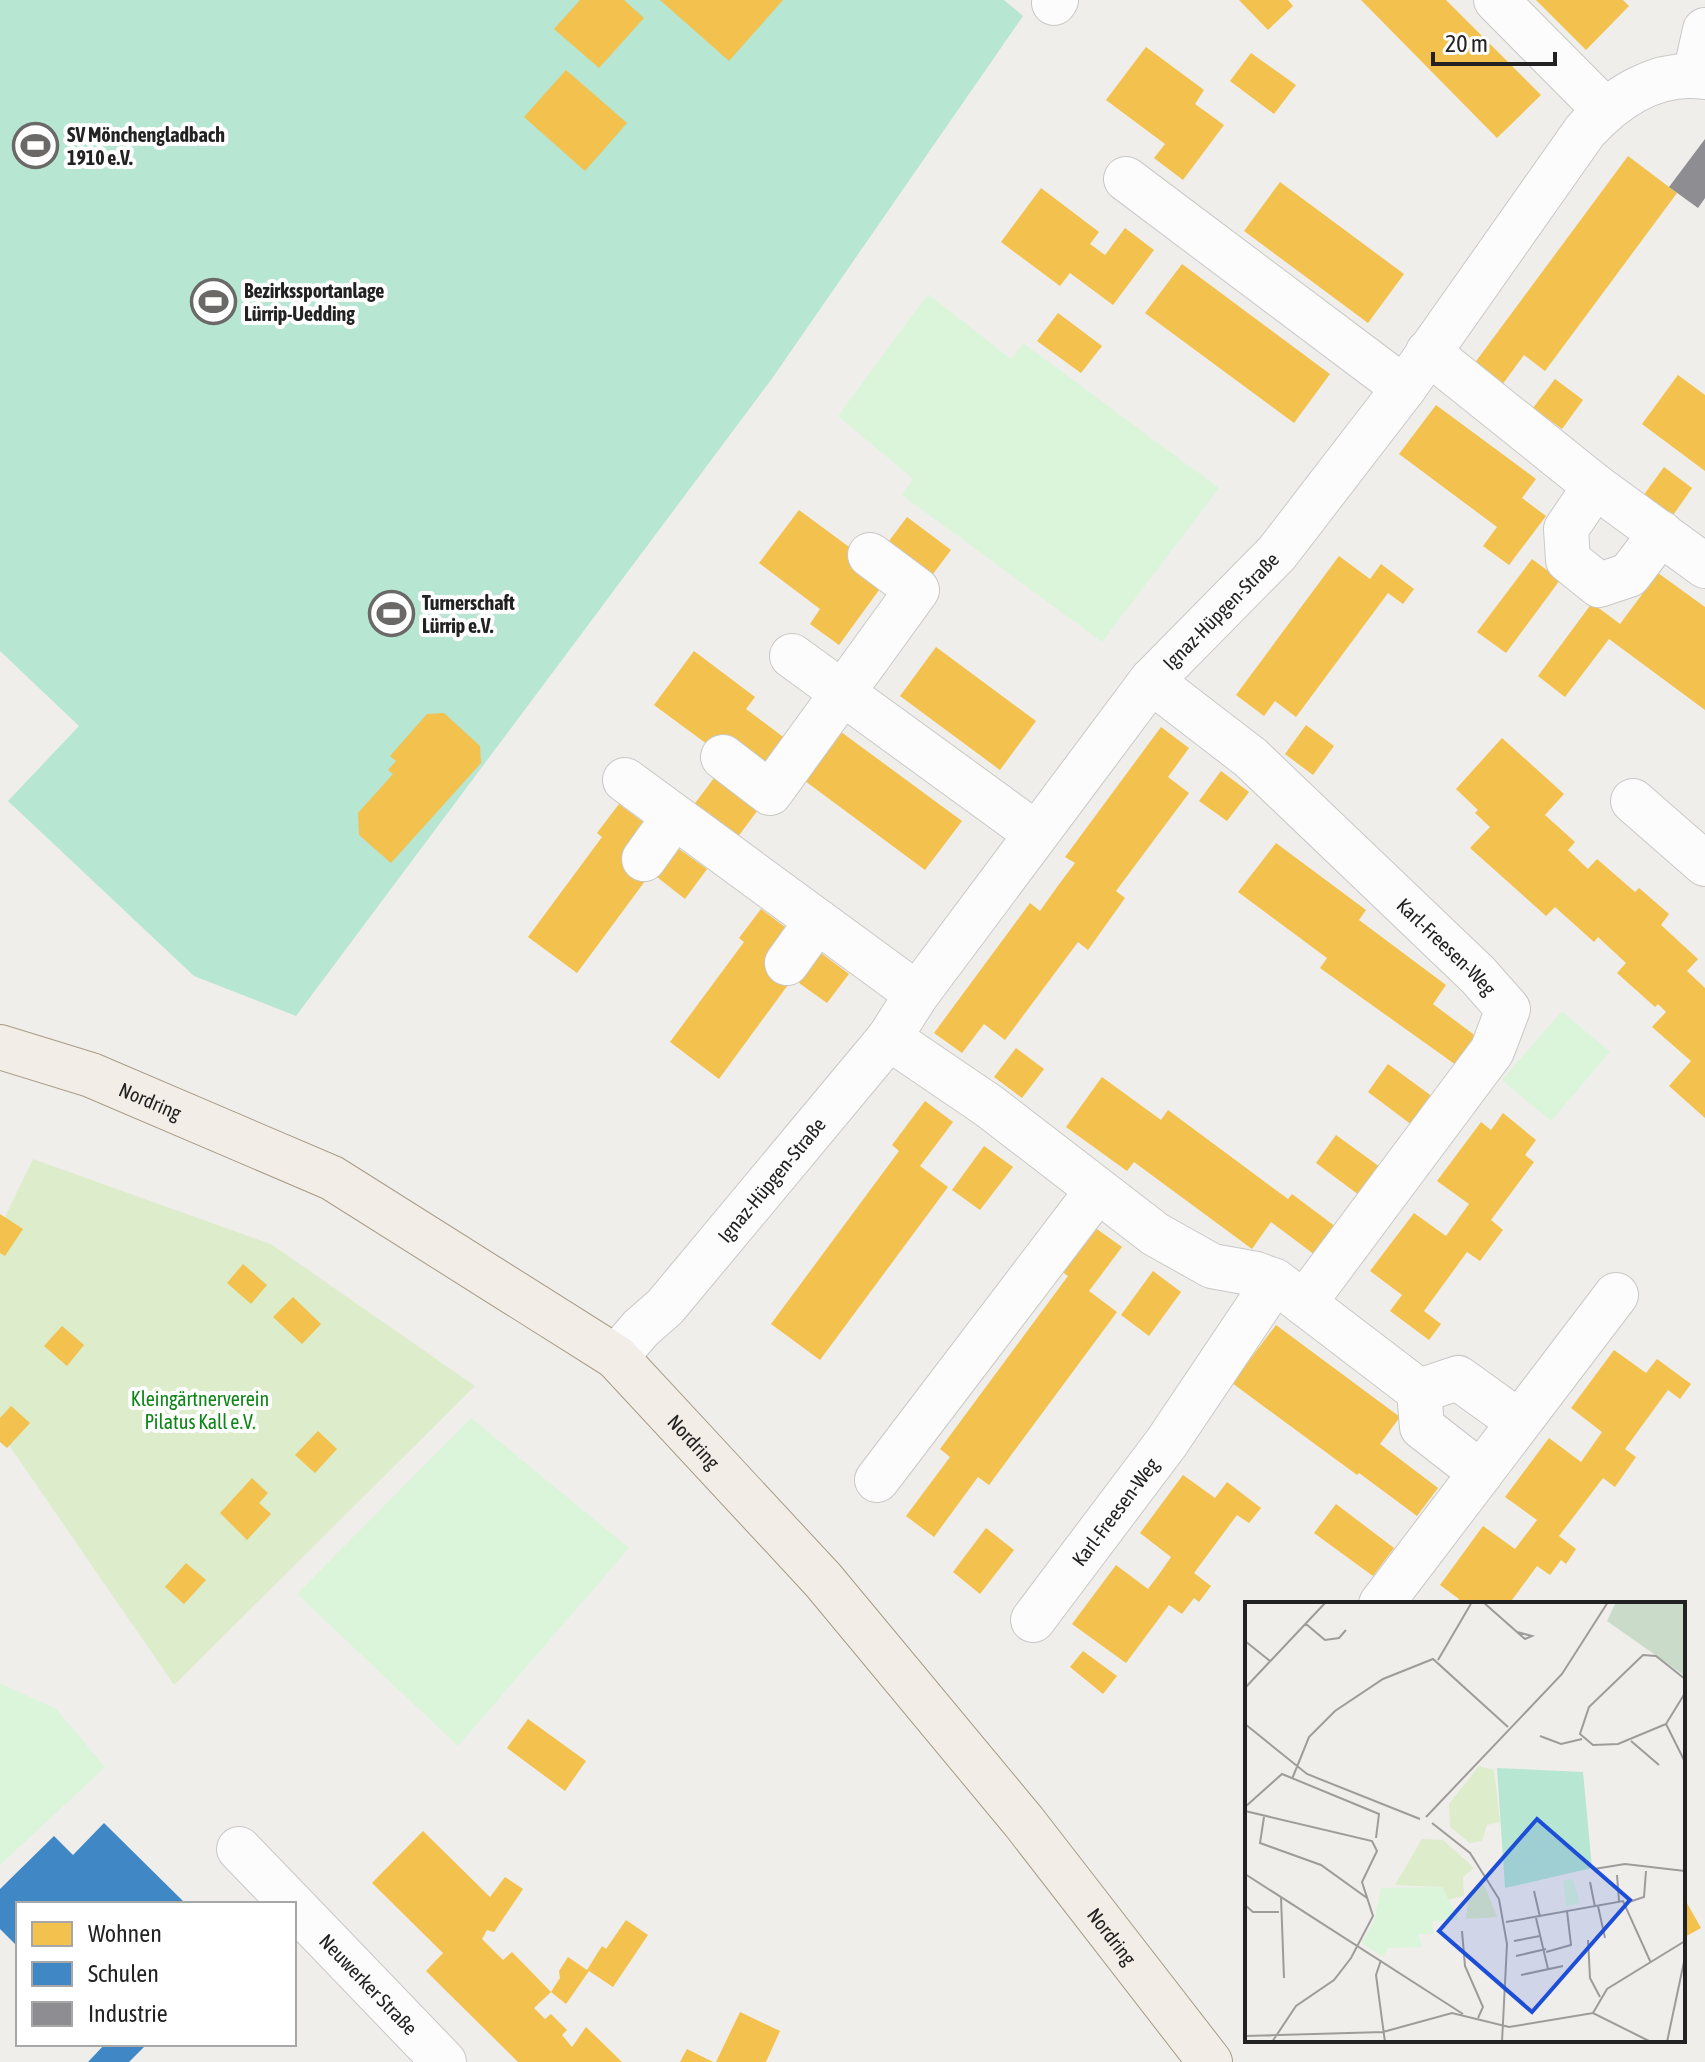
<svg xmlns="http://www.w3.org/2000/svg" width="1705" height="2062" viewBox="0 0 1705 2062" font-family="'Asap Condensed',sans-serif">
	<rect width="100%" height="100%" fill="#f0eeeb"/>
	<path fill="#ddeccb" d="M33,1159L271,1244L475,1386L174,1685L0,1432V1227Z"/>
	<g fill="#daf5da">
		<path d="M928,294L1011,359L1023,343L1219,488L1102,642L902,495L913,479L838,416Z"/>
		<path d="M1562,1011L1610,1052L1551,1121L1502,1080Z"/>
		<path d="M471,1418L629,1548L458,1746L297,1594Z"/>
		<path d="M0,1683L56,1709L105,1767L0,1865Z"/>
	</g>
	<path fill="#b7e6d2" d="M0,0H1004L1023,16L771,380L296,1016L194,976L8,801L79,726L0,651Z"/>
	<g fill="#f2c14e">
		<path d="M580,0H624L644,18L599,68L554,29Z"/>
		<path d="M660,0H783L729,61Z"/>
		<path d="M1239,0H1288L1293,6L1268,30Z"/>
		<path d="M1361,0H1446L1541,95L1497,138Z"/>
		<path d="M1536,0H1623L1629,6L1586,50Z"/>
		<path d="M1146,47L1204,90L1195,104L1224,125L1183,180L1154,158L1165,144L1106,100Z"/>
		<path d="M1251,53L1296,85L1274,114L1230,81Z"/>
		<path d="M566,70L627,123L585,171L524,117Z"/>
		<path d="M1628,156L1677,193L1545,371L1524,355L1502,385L1474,364Z"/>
		<path d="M1280,182L1404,274L1368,323L1244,231Z"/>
		<path d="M1041,188L1099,232L1090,244L1105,255L1125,228L1154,250L1113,305L1070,273L1060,286L1001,242Z"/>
		<path d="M1182,264L1330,374L1294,423L1145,313Z"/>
		<path d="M1058,313L1102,346L1081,373L1037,341Z"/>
		<path d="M1678,375L1705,395V471L1642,424Z"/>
		<path d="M1555,379L1583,400L1562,429L1533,408Z"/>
		<path d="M1436,405L1536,479L1522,498L1546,516L1509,565L1483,546L1497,527L1399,454Z"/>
		<path d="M1664,467L1692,488L1671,518L1643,496Z"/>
		<path d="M799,510L860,555L851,568L879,590L839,645L810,624L820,609L759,563Z"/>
		<path d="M907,517L951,550L930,578L886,545Z"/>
		<path d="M1339,556L1370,579L1381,564L1414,589L1403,604L1388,593L1296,717L1275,701L1264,716L1236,695Z"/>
		<path d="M1532,559L1560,580L1506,653L1477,632Z"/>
		<path d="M1658,573L1705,607V710L1609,639L1565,697L1538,676L1592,603L1620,624Z"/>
		<path d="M936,647L1036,721L1000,770L900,696Z"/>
		<path d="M694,651L755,697L746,709L790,742L769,770L715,750L654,705Z"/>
		<path d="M444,713L480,746L481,763L391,863L359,835L358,813L393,774L388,770L396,761L390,756L427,714Z"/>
		<path d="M1306,725L1334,746L1313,775L1285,754Z"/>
		<path d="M1161,727L1189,748L1168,777L1189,793L1116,891L1125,898L1088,950L1078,942L1005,1040L984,1024L962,1053L934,1033L1030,903L1040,911L1057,887L1075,863L1065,857Z"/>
		<path d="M837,729L962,821L925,870L801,778Z"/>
		<path d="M1502,738L1564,794L1545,815L1575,842L1568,850L1588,869L1597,859L1635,892L1639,888L1669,914L1661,925L1698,959L1687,971L1705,988V1118L1669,1086L1691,1061L1652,1027L1666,1012L1658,1004L1655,1007L1617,973L1626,963L1598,937L1594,942L1555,907L1546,916L1470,848L1490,827L1475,813L1478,810L1456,789Z"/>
		<path d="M1221,771L1249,792L1227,821L1199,801Z"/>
		<path d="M714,778L758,810L737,838L693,806Z"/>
		<path d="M619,804L647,825L651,873L577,973L528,937L602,837L597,833Z"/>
		<path d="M1276,843L1366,910L1359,920L1446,985L1433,1004L1477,1037L1456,1065L1320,968L1327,958L1238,892Z"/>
		<path d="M679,849L707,869L685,899L657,877Z"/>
		<path d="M761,909L789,930L793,978L719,1079L670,1042L744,942L739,938Z"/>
		<path d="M821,953L849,974L827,1003L799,983Z"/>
		<path d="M1016,1048L1044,1069L1022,1098L994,1077Z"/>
		<path d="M1388,1064L1433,1097L1412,1125L1368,1092Z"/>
		<path d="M1102,1077L1161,1120L1168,1110L1288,1199L1292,1194L1336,1227L1315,1255L1271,1222L1252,1249L1134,1162L1127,1171L1066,1127Z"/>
		<path d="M925,1101L953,1122L920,1166L948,1187L820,1360L771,1324L899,1151L892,1145Z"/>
		<path d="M1503,1113L1536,1140L1525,1155L1534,1162L1491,1220L1503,1230L1491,1246L1480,1261L1467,1252L1424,1311L1441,1324L1429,1340L1390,1311L1402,1295L1370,1271L1414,1213L1446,1236L1469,1204L1437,1181L1481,1122L1491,1130Z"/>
		<path d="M1336,1135L1380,1167L1359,1195L1316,1163Z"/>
		<path d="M984,1146L1013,1167L980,1210L952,1190Z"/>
		<path d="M0,1214L23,1229L5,1256L0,1253Z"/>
		<path d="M1094,1227L1122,1247L1089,1291L1117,1312L989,1485L978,1477L934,1537L906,1516L950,1457L940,1449L1068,1276L1061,1271Z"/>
		<path d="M243,1264L267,1285L251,1304L227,1283Z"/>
		<path d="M1153,1271L1181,1292L1149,1336L1121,1315Z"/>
		<path d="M293,1297L321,1324L302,1344L273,1317Z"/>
		<path d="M1276,1325L1400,1417L1380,1444L1438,1488L1417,1516L1359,1473L1357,1475L1232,1383Z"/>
		<path d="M62,1326L84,1345L67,1366L44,1346Z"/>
		<path d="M1614,1350L1646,1373L1657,1359L1691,1384L1680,1399L1668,1390L1625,1449L1636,1457L1615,1487L1603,1478L1559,1536L1576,1549L1566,1564L1561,1560L1550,1575L1537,1566L1509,1604H1456L1459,1599L1440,1585L1483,1526L1515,1549L1537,1520L1505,1497L1549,1438L1581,1462L1602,1432L1571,1408Z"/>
		<path d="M11,1406L30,1423L7,1448L0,1442V1418Z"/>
		<path d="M318,1431L337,1449L315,1473L295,1455Z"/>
		<path d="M1183,1475L1215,1498L1227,1482L1261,1508L1249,1523L1237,1515L1194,1573L1211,1586L1199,1602L1194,1598L1182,1614L1169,1605L1126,1663L1072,1624L1116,1565L1148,1589L1160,1573L1171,1557L1140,1533Z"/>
		<path d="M252,1478L268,1493L259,1503L271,1514L247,1540L220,1513Z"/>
		<path d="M1336,1504L1394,1548L1373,1576L1314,1533Z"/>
		<path d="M986,1528L1014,1550L980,1594L953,1572Z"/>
		<path d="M186,1563L206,1580L184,1604L165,1587Z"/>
		<path d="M1083,1651L1117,1676L1103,1694L1070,1667Z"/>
		<path d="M528,1719L586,1761L565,1791L507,1748Z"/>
		<path d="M423,1831L490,1897L505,1877L523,1889L494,1932L487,1930L482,1939L503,1960L512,1952L551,1992L534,2008L545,2019L551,2014L567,2030L562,2035L572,2047L586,2027L622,2062H518L426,1971L443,1953L372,1883Z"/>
		<path d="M1683,1896L1701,1928L1683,1938Z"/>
		<path d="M626,1920L648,1935L613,1987L589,1971L566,2004L551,1992L560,1978L559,1971L568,1957L587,1970L602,1946L606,1949Z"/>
		<path d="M740,2012L780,2031L766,2062H716Z"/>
		<path d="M687,2049L713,2062H680Z"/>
	</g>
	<g fill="#3f88c5">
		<path d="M104,1823L186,1904H18V1947L0,1929V1889L54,1836L73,1855Z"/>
		<path d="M105,2044H147L129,2062H88Z"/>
	</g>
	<path fill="#8d8d92" d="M1705,139V198L1698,208L1669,187Z"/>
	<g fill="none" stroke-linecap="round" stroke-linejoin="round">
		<defs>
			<g id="minor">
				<path d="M1496,0L1605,110"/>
				<path d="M1054,3L1056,0"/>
				<path d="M1695,75L1705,30"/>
				<path d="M1126,179L1404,388"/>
				<path d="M1428,352L1595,486L1705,566"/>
				<path d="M1595,486L1566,529L1568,560L1599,585L1629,575L1661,533"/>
				<path d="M792,656L1035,833"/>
				<path id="s1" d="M1151,681L1251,758L1478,975L1508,1009L1492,1051L1304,1303"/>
				<path d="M723,757L770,793L917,590L870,555"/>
				<path d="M625,780L917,994"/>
				<path d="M1633,801L1705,864"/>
				<path d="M644,859L674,817"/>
				<path d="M787,963L817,921"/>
				<path d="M889,1038L989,1106L1155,1234L1212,1266L1256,1274L1275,1281L1419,1391L1422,1427L1481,1473"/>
				<path id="s2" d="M616,1357L641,1328L665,1307L889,1038L917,994L1151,681L1277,553L1404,388L1585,131C1616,97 1657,70 1705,77"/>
				<path d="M1419,1391L1458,1378L1518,1421"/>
				<path d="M877,1480L1097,1191"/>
				<path d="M1381,1604L1616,1295"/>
				<path id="s3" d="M1033,1620L1167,1442L1275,1281"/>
				<path d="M239,1849L292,1904"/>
				<path id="s4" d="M294,1906L444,2062"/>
			</g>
			<g id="major">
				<path id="s5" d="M0,1047L91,1075L332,1178L616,1357L823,1580L1024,1822L1210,2062"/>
			</g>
		</defs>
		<use href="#minor" stroke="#c9c8c7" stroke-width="46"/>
		<use href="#major" stroke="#a79c86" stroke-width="46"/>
		<use href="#minor" stroke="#fdfcfc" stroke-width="44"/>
		<use href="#major" stroke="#f3ede7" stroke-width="44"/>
	</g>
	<defs>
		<symbol id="stadium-ring" viewBox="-11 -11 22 22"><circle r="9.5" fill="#fff" stroke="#6a6968" stroke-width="1.5"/><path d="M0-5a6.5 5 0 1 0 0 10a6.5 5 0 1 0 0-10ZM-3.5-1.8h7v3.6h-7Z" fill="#6a6968"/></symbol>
	</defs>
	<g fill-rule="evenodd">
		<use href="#stadium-ring" x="10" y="120" width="51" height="51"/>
		<use href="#stadium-ring" x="188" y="276" width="51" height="51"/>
		<use href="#stadium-ring" x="366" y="588" width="51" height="51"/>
	</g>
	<g text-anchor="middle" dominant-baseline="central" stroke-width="8" stroke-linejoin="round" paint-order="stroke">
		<g font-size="20" font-weight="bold" fill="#222" stroke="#fff" text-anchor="start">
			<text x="67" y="134">SV Mönchengladbach<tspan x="67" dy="23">1910 e.V.</tspan></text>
			<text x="244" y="290">Bezirkssportanlage<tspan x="244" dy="23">Lürrip-Uedding</tspan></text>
			<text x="422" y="602">Turnerschaft<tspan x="422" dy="23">Lürrip e.V.</tspan></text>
		</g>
		<g font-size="20" fill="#222" stroke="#fff">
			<text stroke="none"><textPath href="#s2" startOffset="962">Ignaz-Hüpgen-Straße</textPath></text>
			<text stroke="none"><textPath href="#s1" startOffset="398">Karl-Freesen-Weg</textPath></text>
			<text stroke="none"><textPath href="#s5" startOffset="160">Nordring</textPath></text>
			<text stroke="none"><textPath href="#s2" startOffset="236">Ignaz-Hüpgen-Straße</textPath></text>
			<text stroke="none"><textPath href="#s5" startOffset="808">Nordring</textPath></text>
			<text stroke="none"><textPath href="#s3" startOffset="136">Karl-Freesen-Weg</textPath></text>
			<text stroke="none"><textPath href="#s5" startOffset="1456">Nordring</textPath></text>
			<text stroke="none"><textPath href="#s4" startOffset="108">Neuwerker Straße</textPath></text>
		</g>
		<g font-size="20" fill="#0c8416" stroke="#fff">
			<text x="200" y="1398">Kleingärtnerverein<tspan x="200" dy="23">Pilatus Kall e.V.</tspan></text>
		</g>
	</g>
	<g transform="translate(1245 1602)">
		<rect width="440" height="440" fill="#f0eeeb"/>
		<path d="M234,164L249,168L255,220L242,223L237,239L225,241L205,225L204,202ZM177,237L198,238L229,266L218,275L219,294L201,298L196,285L150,283ZM239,282L252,315L221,317L224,290Z" fill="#ddeccb"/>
		<path d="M371,0H440V74L362,19Z" fill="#cadbca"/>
		<path d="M328,277L335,301L321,304L318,279ZM197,285L214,318L187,319L188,332H173L177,345L143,346L138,355L117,341L129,319L136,286Z" fill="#daf5da"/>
		<path d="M252,166L338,170L347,266L260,286Z" fill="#b7e6d2"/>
		<path fill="none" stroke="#9e9c9b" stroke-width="2" d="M238,0L280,37L287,34L272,30M61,22L80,38L94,36L101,28M0,39L25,59M193,58L227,0M0,86L81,0M440,91L421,122L440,160M0,122L62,172L175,217M421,122L373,142L348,143L335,132L344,105L398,53L411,54L440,77M295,134L316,142L337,137M386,139L414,163M47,177L64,135L90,109L138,77L188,57L263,125M0,205L37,172L134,212L131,236M0,209L127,239L132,249L117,280L128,314L106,356L89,378L51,404L27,440M19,215L15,241L76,263L122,296M181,215L317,72L363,0M187,221L225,251L254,297L262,342L257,440M349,267L380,262L440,269M0,272L218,412M372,273L374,299M345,280L350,305M289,289L295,315M36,295L39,376M381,301L399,295L401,269M0,303L8,310H34M353,304L360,336M291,316L303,367M261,320L378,299L406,361M217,329L220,364L238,405L233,416M343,338L345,376L355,395M269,339L295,334M301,350L326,343L322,309M271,354L301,347M136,358L131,373L140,440M276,373L318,364M348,411L362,387L440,339M0,434L138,430L207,411L264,425L348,411L406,440M422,440L440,355"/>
		<path fill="#1d4ed8" fill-opacity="0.15" stroke="#1d4ed8" stroke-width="4" d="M292,217L385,298L287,410L194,329Z"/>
		<rect width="440" height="440" fill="none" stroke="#222" stroke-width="4"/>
	</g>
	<rect x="16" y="1902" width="280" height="144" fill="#ffffff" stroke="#a7a7a7" stroke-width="2"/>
	<rect x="32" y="1922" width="40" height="24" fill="#f2c14e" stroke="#a7a7a7" stroke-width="2"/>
	<text x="88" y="1942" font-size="24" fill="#222222">Wohnen</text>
	<rect x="32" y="1962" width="40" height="24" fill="#3f88c5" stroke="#a7a7a7" stroke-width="2"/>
	<text x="88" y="1982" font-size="24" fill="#222222">Schulen</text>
	<rect x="32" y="2002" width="40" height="24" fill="#8d8d92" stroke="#a7a7a7" stroke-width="2"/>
	<text x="88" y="2022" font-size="24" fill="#222222">Industrie</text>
	<path d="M1433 52v12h122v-12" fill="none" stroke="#222222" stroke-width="4"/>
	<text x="1445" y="52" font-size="24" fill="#222222" stroke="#ffffff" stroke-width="6" paint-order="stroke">20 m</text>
</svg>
